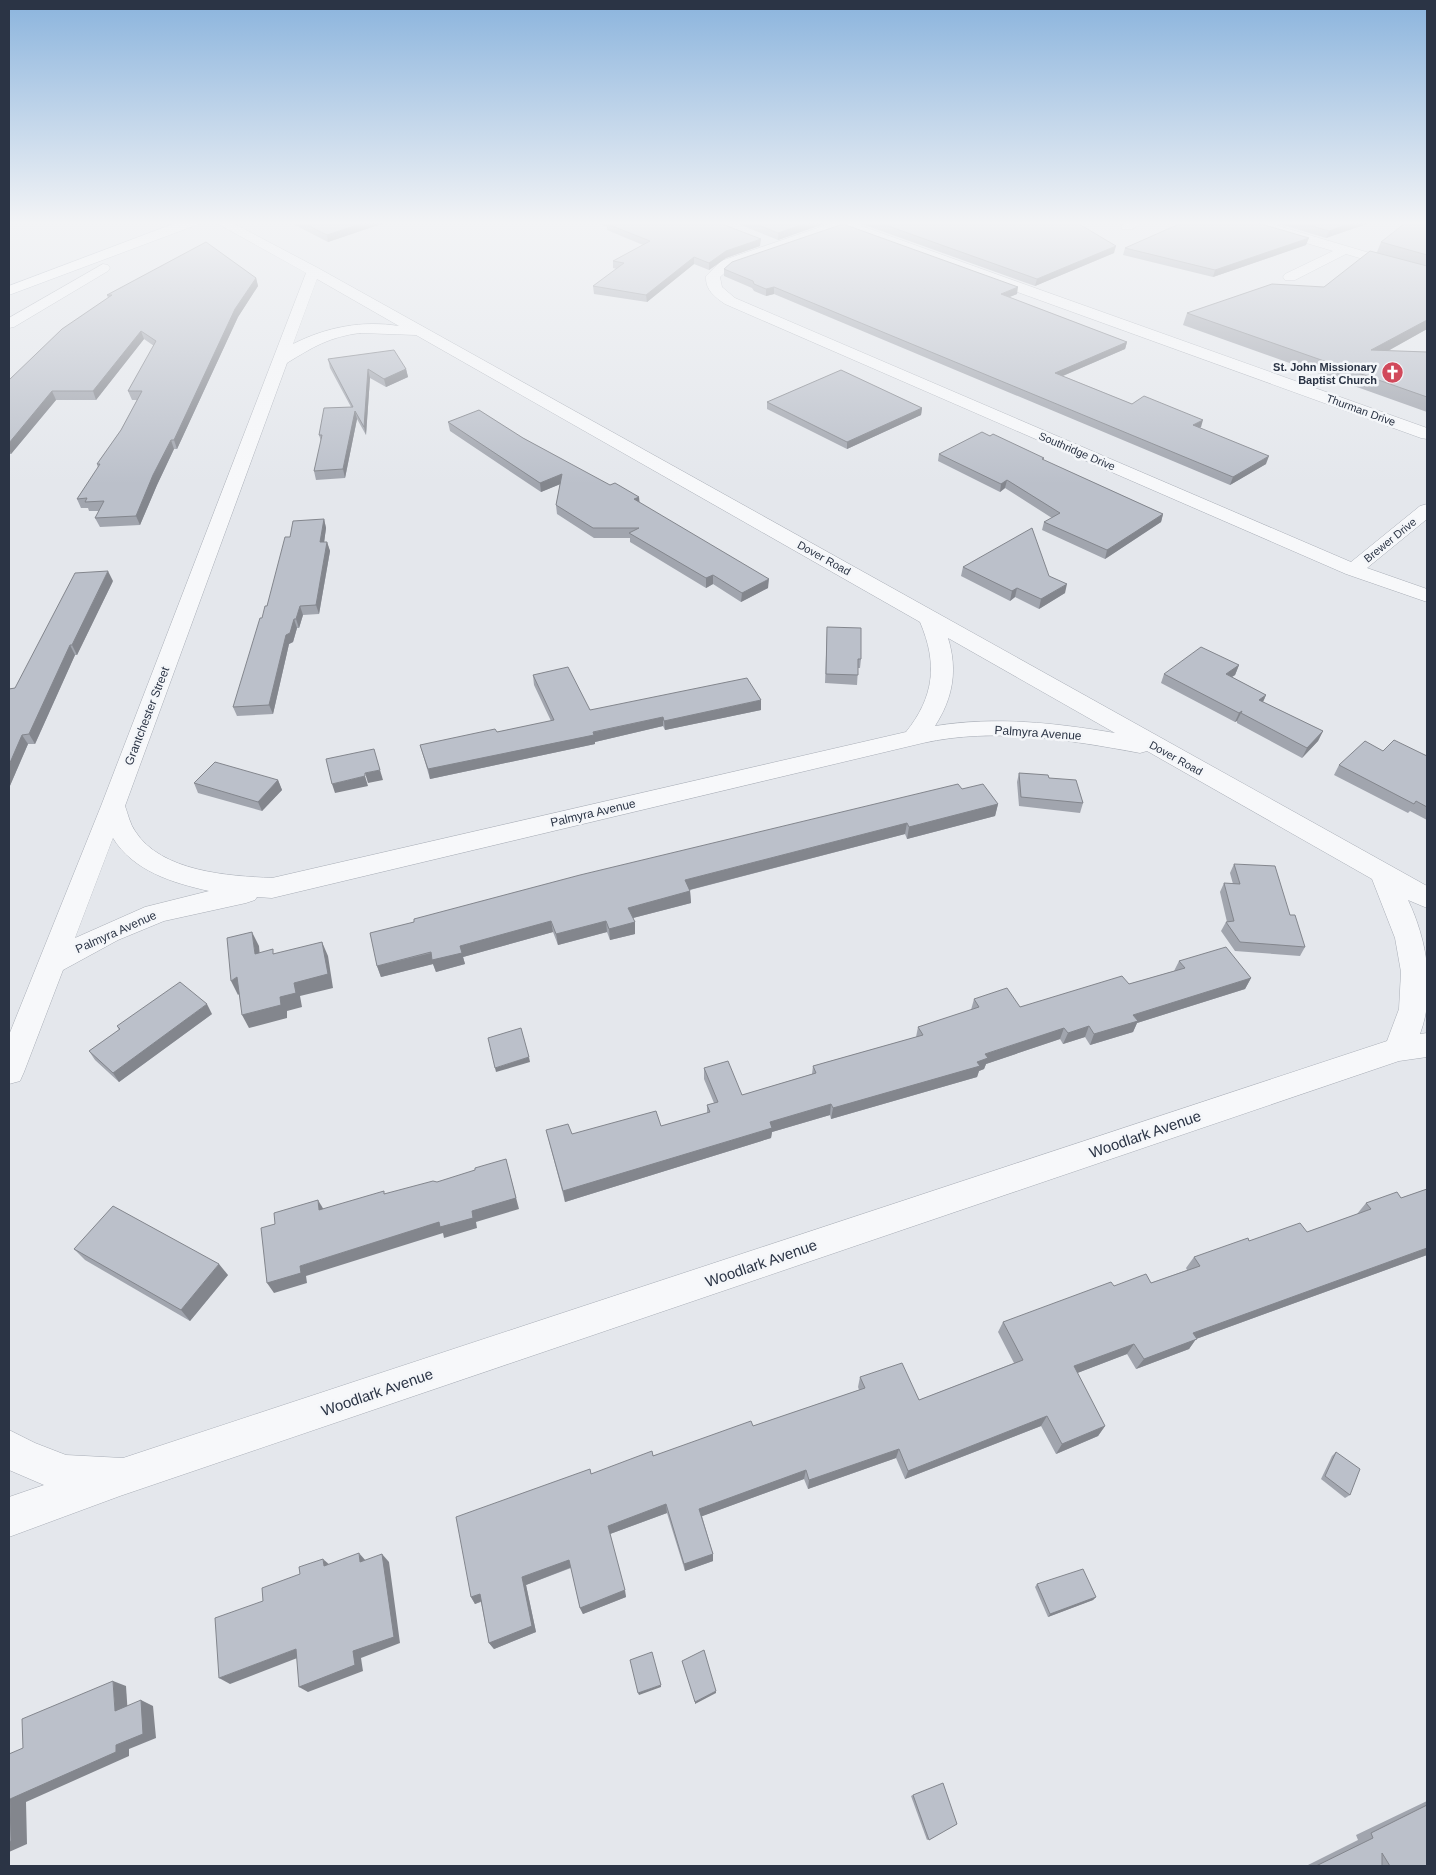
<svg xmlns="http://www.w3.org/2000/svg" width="1436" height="1875" viewBox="0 0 1436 1875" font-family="Arial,sans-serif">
	<rect width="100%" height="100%" fill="#e4e7ec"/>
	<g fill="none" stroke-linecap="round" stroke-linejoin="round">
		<defs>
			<g id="minor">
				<path d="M213,221H229L318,268L1427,886V908L1408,900C1427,940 1436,991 1420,1034L1427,1033V1057L1399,1061L120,1496L9,1537V1497L44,1485L9,1470V1430L35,1443L66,1455L123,1458L1387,1041L1399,1009L1401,972L1395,938L1372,879L1147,751L1140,753C1069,740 995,727 923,743L272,898L257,897L255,900L246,903L164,921L118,940L63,970L24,1072L20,1081L9,1084V1035L101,806L306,273ZM317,279L399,326C363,320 326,327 293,344ZM360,333L416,335L920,622C938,664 934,697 906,732L272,878C229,876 161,872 135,831C130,824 128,814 125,806L287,363C313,347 329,337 360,333ZM948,638L1115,733C1056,723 995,716 935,726C953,698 958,670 948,638ZM113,838C133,871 173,883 209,891L145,907L75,938Z"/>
				<path d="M838,221H859L856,224L1427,428V439L1421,438L843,229L731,267L720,277L722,287L735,298L1351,562L1420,506L1427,504V519L1367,568L1427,589V602L1346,574L725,304C715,297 705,290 706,276L721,261Z"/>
				<path d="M1128,221H1146L1132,229H1122L1121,226Z"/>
				<path d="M1241,221H1262L1427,270V278L1346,254L1295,280H1285L1283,277L1285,274L1333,251L1242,224Z"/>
				<path d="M103,264L108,265L110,268L108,271L14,327L9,328V318Z"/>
			</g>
			<path id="major" d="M181,221H200L199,224L9,295V286Z"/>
		</defs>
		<use href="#minor" stroke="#a9aeb7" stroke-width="1"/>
		<use href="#major" stroke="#a3abb8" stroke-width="1"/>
		<use href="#minor" fill="#f7f8fa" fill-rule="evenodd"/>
		<use href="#major" fill="#fff" fill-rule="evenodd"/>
	</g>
	<g fill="#a1a5ae">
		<path d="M287,221H390L328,242Z"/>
		<path d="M437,221H455L444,224Z"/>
		<path d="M593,221H714L760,246L726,258L709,270L694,264L647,302L594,294L593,286L617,269L613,268V261L643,245L607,230V227Z"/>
		<path d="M731,221H832L778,240Z"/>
		<path d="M860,221H1074L1114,253L1035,286L859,223Z"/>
		<path d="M1180,221H1251L1306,245L1213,277L1123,255L1125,248L1184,222Z"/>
		<path d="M1269,221H1375L1326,238Z"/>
		<path d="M1427,221V329L1388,351L1427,352V412L1183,325L1187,313L1324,287L1377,252L1381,242Z"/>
		<path d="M724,269L1017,294L1009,297L1127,342L1125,349L1063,376L1132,404L1201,427L1200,428L1266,464L1230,485L774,294L766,296L754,291L752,288L724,276Z"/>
		<path d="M256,278L258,286L238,317L177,449H174L157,485L140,525L100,527L95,518L99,511H89L88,508H81L77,499L98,468L97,464L121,430L137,400H132L128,391L154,346L144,339L96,400H56L11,454H9V380L108,298L107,295Z"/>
		<path d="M328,359L406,369L408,377L386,387L370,378L366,435L357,419L345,478L316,480L314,471L321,441L319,435L351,407L330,368Z"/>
		<path d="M767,402L922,408L921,415L847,449L767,409Z"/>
		<path d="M448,422L523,438L639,502L768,588L741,602L713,584L706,588L630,542V538H594L557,514L556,505L560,484L541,492L450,431Z"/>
		<path d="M939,454L1044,458V460L1163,514L1161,522L1105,559L1042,530L1044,522L1052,518L1005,488L1000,492L938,461Z"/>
		<path d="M324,519L326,528L324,542H327L330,551L319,614L303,615L299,628H297L293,642L289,644L273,714L237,716L233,707L290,537Z"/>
		<path d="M963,567L1065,593L1039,609L1015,597L1010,601L961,576Z"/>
		<path d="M113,581L77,655H75L35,744H28L9,788V689L15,688Z"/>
		<path d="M827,627L861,659L860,668H858L857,685L825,683Z"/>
		<path d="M1239,665L1235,675L1232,677L1266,695L1263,702L1323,731L1318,741L1302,758L1237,723V721L1235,722L1161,683L1164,674Z"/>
		<path d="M533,675L590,710H761L665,730L663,726L595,742V744L430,779L420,745L497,732L551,721L534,685Z"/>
		<path d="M1383,751L1427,756V820L1410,811L1408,813L1334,775L1339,765Z"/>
		<path d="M1019,773L1049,778L1083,803L1080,813L1019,806L1017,782Z"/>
		<path d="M278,780L282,790L262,811L198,793L194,783Z"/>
		<path d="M962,789L998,804L995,816L907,839L905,834L690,890L691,903L633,918L635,922V934L610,940L607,932L558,945L553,932L463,957L465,964L436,972L433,964L381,977L377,966Z"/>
		<path d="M1234,864L1290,915L1305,947L1300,956L1235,951L1221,931L1226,922H1227L1220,892L1224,883L1233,884L1230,873Z"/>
		<path d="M1179,961L1251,978L1245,989L1137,1023L1133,1032L1090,1045L1085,1037L1063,1044L1060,1039L986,1064L984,1069L979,1071L977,1077L831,1119L830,1115L772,1132L771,1138L565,1202L546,1130L572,1134L661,1126L707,1113V1105L714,1103L704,1079V1068L742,1095L812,1074L813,1066L916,1037L918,1027L971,1010L974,999L1020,1007L1129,984L1174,971Z"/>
		<path d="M212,1014L119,1082L95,1060L89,1051L119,1030L117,1026Z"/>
		<path d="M1427,1189V1255L1196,1339L1189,1349L1136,1369L1127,1354L1077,1373L1105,1426L1098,1436L1056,1454L1041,1426L905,1479L896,1458L808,1489L804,1479L702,1516L713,1554V1561L685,1571L667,1513L610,1534L626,1597L583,1614L580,1608L571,1568L526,1585L536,1632L494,1649L489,1643L481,1602L475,1604L471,1597L591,1474L753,1426L859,1390L858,1387L860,1377L919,1400L1014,1363L998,1332L1003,1322L1114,1286L1151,1283L1187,1270L1186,1268L1194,1257L1249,1241L1307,1232L1357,1214L1366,1203L1401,1198Z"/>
		<path d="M74,1249L228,1275L190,1321L85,1260Z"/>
		<path d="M1336,1452L1350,1495L1345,1498L1321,1479L1332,1456Z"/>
		<path d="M1037,1584L1096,1597L1093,1600L1048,1617L1035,1587Z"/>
		<path d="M913,1795L957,1824L927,1840L911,1796Z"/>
		<path d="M1427,1801V1866H1306L1358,1840L1356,1835Z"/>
	</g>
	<g fill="#83868d">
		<path d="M369,221H390L328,242L327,235Z"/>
		<path d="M443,221H455L444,224Z"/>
		<path d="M812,221H832L778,240V233Z"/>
		<path d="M1358,221H1375L1326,238L1329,231Z"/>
		<path d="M1309,238L1306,245L1213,277L1215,270Z"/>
		<path d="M761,239L760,246L726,258L709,270V263L726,251Z"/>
		<path d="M1116,246L1114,253L1035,286L1037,279Z"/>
		<path d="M694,257V264L647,302L646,295Z"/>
		<path d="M256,278L258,286L238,317L177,449L174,440L235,309Z"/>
		<path d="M774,287V294L766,296V289Z"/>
		<path d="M1018,287L1017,294L1000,301L1001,294Z"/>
		<path d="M1427,320V329L1366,363L1371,350Z"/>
		<path d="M141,331L144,339L96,400L93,391Z"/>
		<path d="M1127,342L1125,349L1053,380L1055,373Z"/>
		<path d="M368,369L370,378L366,435L364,427Z"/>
		<path d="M406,369L408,377L386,387L384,379Z"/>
		<path d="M52,391L56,400L11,454L9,449V443Z"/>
		<path d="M922,408L921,415L847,449V442Z"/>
		<path d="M355,411L357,419L345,478L343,469Z"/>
		<path d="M1203,420L1201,427L1191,433L1193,425Z"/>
		<path d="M171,440L174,449L157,485L140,525L136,516L153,475Z"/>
		<path d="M1269,456L1266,464L1230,485L1233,477Z"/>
		<path d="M562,474L563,483L541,492L540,483Z"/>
		<path d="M1007,480L1005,488L1000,492L1001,484Z"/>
		<path d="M639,497L640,506L634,499Z"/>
		<path d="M1163,514L1161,522L1105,559L1107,550Z"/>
		<path d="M324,519L326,528L323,551L320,542Z"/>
		<path d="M327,542L330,551L319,614L316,605Z"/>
		<path d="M108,571L113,581L77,655L72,645Z"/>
		<path d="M713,575V584L706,588V578Z"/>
		<path d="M769,579L768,588L741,602L742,593Z"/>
		<path d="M1067,584L1065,593L1039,609L1041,599Z"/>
		<path d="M1017,588L1015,597L1010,601L1012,591Z"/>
		<path d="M300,606L303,615L299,628L296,619Z"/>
		<path d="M294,619L297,628L293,642L289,644L273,714L269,705L286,635Z"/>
		<path d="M70,645L75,655L35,744L29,734Z"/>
		<path d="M1239,665L1235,675L1222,683L1226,674Z"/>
		<path d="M1266,695L1262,704L1259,700Z"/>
		<path d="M761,700V710L665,730L664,721Z"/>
		<path d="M1242,711L1237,721L1235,722L1239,713Z"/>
		<path d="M663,717V726L595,742V744L430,779L428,769Z"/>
		<path d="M1323,731L1318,741L1302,758L1307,748Z"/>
		<path d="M22,735L28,744L9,788V765Z"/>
		<path d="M380,770L383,780L368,783L365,773Z"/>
		<path d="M365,776L368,786L335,793L332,784Z"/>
		<path d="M278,780L282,790L262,811L258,802Z"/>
		<path d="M998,804L995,816L907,839L909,827Z"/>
		<path d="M907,823L905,834L685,891V880Z"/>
		<path d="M690,891L691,903L629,919L628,908Z"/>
		<path d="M551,921L553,932L463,957L465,964L436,972L433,964L381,977L377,966L460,946Z"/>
		<path d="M606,921L607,932L558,945L556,934Z"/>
		<path d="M635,922V934L610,940L609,929Z"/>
		<path d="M252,932L259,946L261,968L255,954Z"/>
		<path d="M322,942L328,956L333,988L300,996L302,1007L287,1011V1018L249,1028L242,1015L280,997L294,983Z"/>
		<path d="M237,977L244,990L238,995L231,981Z"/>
		<path d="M1251,978L1245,989L1137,1023L1133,1032L1090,1045L1094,1034L1133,1015Z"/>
		<path d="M207,1004L212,1014L119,1082L113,1073Z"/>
		<path d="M1089,1026L1085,1037L1063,1044L1068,1033Z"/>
		<path d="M1064,1028L1060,1039L986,1064L984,1069L979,1071L977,1077L831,1119L833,1108L977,1062L985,1054Z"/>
		<path d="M529,1057L530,1062L496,1072L495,1068Z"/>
		<path d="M831,1104L830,1115L772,1132L771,1138L565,1202L563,1191L770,1122Z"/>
		<path d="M506,1159L519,1209L476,1222L477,1228L444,1238L443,1233L306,1276L307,1283L274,1293L267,1283L300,1266L472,1211Z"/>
		<path d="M318,1200L324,1210H319Z"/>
		<path d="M1427,1248V1255L1196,1339L1189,1349L1136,1369L1144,1359L1193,1333Z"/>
		<path d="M219,1264L228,1275L190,1321L181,1310Z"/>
		<path d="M1134,1344L1127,1354L1067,1377L1074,1366Z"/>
		<path d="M1047,1416L1041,1426L905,1479L908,1471Z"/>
		<path d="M1105,1426L1098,1436L1056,1454L1062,1444Z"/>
		<path d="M899,1449L896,1458L808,1489L809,1480Z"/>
		<path d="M806,1470L804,1479L700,1517L699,1509Z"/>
		<path d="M666,1504L667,1513L610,1534L608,1526Z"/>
		<path d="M359,1553L366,1561L360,1562Z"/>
		<path d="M382,1554L389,1562L400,1643L361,1658L363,1671L308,1692L299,1687L353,1651Z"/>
		<path d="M713,1554V1561L685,1571L684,1564Z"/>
		<path d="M323,1559L331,1566H324Z"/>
		<path d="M569,1560L572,1567L526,1585L536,1632L494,1649L489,1643L522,1577Z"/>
		<path d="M625,1590L626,1597L583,1614L580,1608Z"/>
		<path d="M480,1594L484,1600L475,1604L471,1597Z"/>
		<path d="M1096,1597L1093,1600L1048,1617L1050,1614Z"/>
		<path d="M296,1649L305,1655L230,1684L219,1678Z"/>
		<path d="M113,1681L126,1686L128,1716L115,1711Z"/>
		<path d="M661,1685V1687L639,1695L638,1693Z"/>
		<path d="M716,1691V1693L695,1704V1702Z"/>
		<path d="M141,1700L153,1706L156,1738L129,1749V1756L26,1802L27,1844L9,1852L10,1799L116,1745Z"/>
	</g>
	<g fill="#bbc0ca" stroke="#83868d">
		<path d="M299,221H369L327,235Z"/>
		<path d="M610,221H714L761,239L726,251L709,263L694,257L646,295L593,286L624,263L613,261L650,241L607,224L612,222Z"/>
		<path d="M748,221H812L778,233Z"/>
		<path d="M874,221H1074L1116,246L1037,279Z"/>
		<path d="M1186,221H1251L1309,238L1215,270L1125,248Z"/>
		<path d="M1295,221H1358L1329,231Z"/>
		<path d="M1408,221H1427V255L1381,242Z"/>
		<path d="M843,224L1018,287L1001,294L1127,342L1055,373L1132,404L1144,396L1203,420L1193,425L1269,456L1233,477L774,287L766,289L754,284L753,281L724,269L732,262Z"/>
		<path d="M206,242L256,278L235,309L174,440H171L153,475L136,516L95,518L104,501L85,502L87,498L77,499L100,464H97L121,430L142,391H128L156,341L141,331L93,391H52L9,443V380L62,329L112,295H107Z"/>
		<path d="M1370,251L1427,266V320L1371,350L1427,352V397L1187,313L1272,284L1324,287Z"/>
		<path d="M394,350L406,369L384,379L368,369L364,427L355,411L343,469L314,471L322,435H319L324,408L353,407L328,359Z"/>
		<path d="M841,370L922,408L847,442L767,402Z"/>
		<path d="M479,410L523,438L610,485L615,483L639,497L634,499L769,579L742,593L713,575L706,578L629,533L639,528H593L556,505L562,474L540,483L448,422Z"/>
		<path d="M982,432L990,436L993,434L1044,458L1042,459L1163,514L1107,550L1044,522L1060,513L1007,480L1001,484L939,454Z"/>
		<path d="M324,519L320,542H327L316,605L300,606L296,619H294L290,633L286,635L269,705L233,707L260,618H262L265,606H267L285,537H290L293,521Z"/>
		<path d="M1032,528L1049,576L1067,584L1041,599L1017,588L1012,591L963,567Z"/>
		<path d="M108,571L72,645H70L29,734L22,735L9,765V689L15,688L75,573Z"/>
		<path d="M827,627L861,628V659H858V675L826,674Z"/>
		<path d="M1201,647L1239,665L1226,674L1266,695L1259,700L1323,731L1307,748L1241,713L1242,711L1239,713L1164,674Z"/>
		<path d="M568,667L590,710L747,678L761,700L664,721L663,717L593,732L594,735L428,769L420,745L495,729L497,732L554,720L533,675Z"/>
		<path d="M1394,740L1427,756V807L1416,801L1414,804L1339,765L1365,741L1383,751Z"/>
		<path d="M374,749L380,770L365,773V776L332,784L326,759Z"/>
		<path d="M215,762L278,780L258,802L194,783Z"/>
		<path d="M1019,773L1048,775L1049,778L1076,780L1083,803L1021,797Z"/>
		<path d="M958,784L962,789L983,784L998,804L909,827L907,823L685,880L690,891L628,908L635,922L609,929L606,921L556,934L551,921L460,946L462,953L432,960L431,952L377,966L370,933L414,922V919L580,875Z"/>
		<path d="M1234,864L1275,866L1290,915H1295L1305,947L1240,942L1226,922L1234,921L1224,883L1240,884Z"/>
		<path d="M252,932L255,954L273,949V954L322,942L328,974L294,983L296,993L280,997L281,1005L242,1015L237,977L231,981L227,938Z"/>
		<path d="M1226,947L1251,978L1133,1015L1138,1021L1094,1034L1089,1026L1068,1033L1064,1028L985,1054L988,1058L977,1062L980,1066L833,1108L831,1104L770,1122L772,1128L563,1191L546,1130L568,1124L572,1134L656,1111L661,1126L710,1112L707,1105L718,1102L704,1068L728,1061L742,1095L816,1073L813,1066L923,1035L918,1027L979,1007L974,999L1007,988L1020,1007L1122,976L1129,984L1185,968L1179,961Z"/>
		<path d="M180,982L207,1004L113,1073L89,1051L120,1029L117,1026Z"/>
		<path d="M521,1028L529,1057L495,1068L488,1038Z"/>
		<path d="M506,1159L516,1198L472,1211L473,1218L440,1227L439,1222L300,1266L301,1273L267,1283L261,1228L275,1224L274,1213L318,1200L319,1210L384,1191V1194L433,1181L437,1182L475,1170V1168Z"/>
		<path d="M1427,1189V1248L1193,1333L1197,1339L1144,1359L1134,1344L1074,1366L1105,1426L1062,1444L1047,1416L908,1471L899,1449L809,1480L806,1470L699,1509L713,1554L684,1564L666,1504L608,1526L625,1590L580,1608L569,1560L522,1577L532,1626L489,1643L480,1594L471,1597L456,1517L590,1469L591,1474L652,1451L653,1456L751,1421L753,1426L865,1388L860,1377L902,1363L919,1400L1023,1360L1003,1322L1111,1282L1114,1286L1146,1274L1151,1283L1200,1266L1194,1257L1248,1238L1249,1241L1300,1223L1307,1232L1371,1209L1366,1203L1397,1192L1401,1198Z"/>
		<path d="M113,1206L219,1264L181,1310L74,1249Z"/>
		<path d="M1336,1452L1360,1469L1350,1495L1325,1476Z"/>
		<path d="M359,1553L360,1562L382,1554L394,1637L353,1651L355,1665L299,1687L296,1649L219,1678L215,1618L263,1601L262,1588L300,1574L299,1567L323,1559L324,1566Z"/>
		<path d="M1083,1569L1096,1597L1050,1614L1037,1584Z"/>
		<path d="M704,1650L716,1691L695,1702L682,1661Z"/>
		<path d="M652,1652L661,1685L638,1693L630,1660Z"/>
		<path d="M113,1681L115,1711L141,1700L143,1734L116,1745V1752L10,1799L11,1841L9,1842V1754L23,1748L22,1719Z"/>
		<path d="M943,1783L957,1824L929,1840L913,1795Z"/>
		<path d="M1427,1805V1866H1390L1382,1853V1866H1316L1373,1838L1371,1833Z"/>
	</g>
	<linearGradient id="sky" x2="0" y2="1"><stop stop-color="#8bb4dd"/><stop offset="0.46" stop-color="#f3f4f6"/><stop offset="1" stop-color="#f3f4f6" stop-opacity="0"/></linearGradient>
	<rect width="1436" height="484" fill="url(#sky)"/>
	<defs>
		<symbol id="church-disc" viewBox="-11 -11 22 22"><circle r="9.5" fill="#d1495b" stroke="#f4f6f9"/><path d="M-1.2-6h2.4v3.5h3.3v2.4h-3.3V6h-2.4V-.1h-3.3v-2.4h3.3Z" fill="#fff"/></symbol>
	</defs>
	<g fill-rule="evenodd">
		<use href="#church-disc" x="1380" y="360" width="25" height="25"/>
	</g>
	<g text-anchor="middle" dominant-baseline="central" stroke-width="5" stroke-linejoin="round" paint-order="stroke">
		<g font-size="11" font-weight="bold" fill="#2b3445" stroke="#f4f6f9" text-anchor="end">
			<text x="1377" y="367">St. John Missionary<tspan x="1377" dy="13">Baptist Church</tspan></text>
		</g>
		<g font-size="11" fill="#2b3445" stroke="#f4f6f9">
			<text transform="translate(1361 410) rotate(20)">Thurman Drive</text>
			<text transform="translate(1077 451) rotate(23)">Southridge Drive</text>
			<text transform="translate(1390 540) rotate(-39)">Brewer Drive</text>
			<text transform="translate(824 558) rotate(29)">Dover Road</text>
			<text transform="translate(1176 758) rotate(29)">Dover Road</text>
		</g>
		<g font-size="12" fill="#2b3445" stroke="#f4f6f9">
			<text transform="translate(147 716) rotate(-69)">Grantchester Street</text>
			<text transform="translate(1038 733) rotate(4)">Palmyra Avenue</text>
			<text transform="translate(593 813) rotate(-13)">Palmyra Avenue</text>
			<text transform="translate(116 932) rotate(-24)">Palmyra Avenue</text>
		</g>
		<g font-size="15" fill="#2b3445" stroke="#f4f6f9">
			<text transform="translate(1145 1134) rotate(-19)">Woodlark Avenue</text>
			<text transform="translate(761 1263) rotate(-19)">Woodlark Avenue</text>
			<text transform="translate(377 1392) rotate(-19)">Woodlark Avenue</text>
		</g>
	</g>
	<rect width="1436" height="1875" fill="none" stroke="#2b3445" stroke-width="20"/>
</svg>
